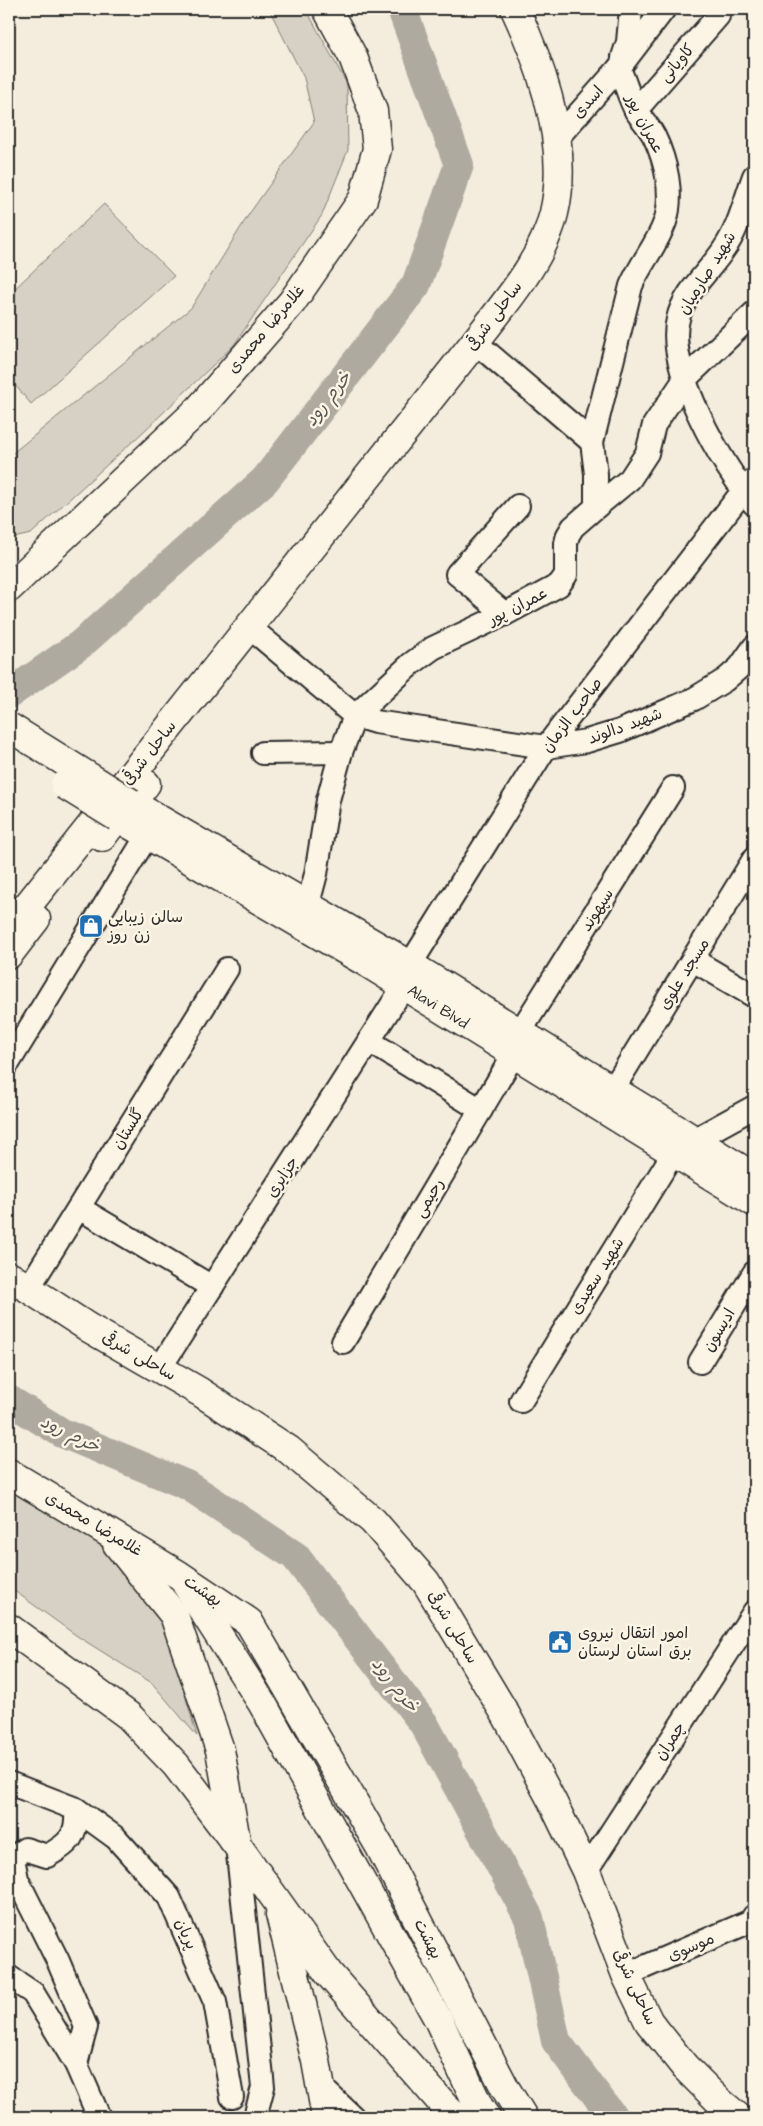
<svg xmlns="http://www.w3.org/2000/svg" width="763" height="2126" viewBox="0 0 763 2126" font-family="'Architects Daughter','Playpen Sans Arabic',sans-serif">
	<rect width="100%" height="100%" fill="#f4edde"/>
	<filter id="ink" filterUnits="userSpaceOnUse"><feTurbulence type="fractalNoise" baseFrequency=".02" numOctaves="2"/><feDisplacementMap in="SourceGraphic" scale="10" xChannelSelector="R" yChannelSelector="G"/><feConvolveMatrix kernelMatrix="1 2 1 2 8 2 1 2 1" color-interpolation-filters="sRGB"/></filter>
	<g filter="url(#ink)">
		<g fill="#d6d1c4" stroke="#807e78">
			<path d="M269,9H306L347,84L348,150L322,215L234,345L142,433L31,534L9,539V456L191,308L249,214L314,122L304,78Z"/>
			<path d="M104,204L174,276L31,404L9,378V294Z"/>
			<path d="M9,1483L106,1544L165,1626L197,1736L152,1683L77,1636L9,1587Z"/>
		</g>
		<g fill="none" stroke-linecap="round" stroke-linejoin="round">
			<g stroke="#afaaa0" stroke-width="30">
				<path d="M9,694L81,644L265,480L416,285L459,165L402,9"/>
				<path d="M9,1400L62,1433L189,1486L295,1556L424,1724L529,1918L556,2041L613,2117"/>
			</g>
			<defs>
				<g id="minor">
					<path d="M623,57L628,42L631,9"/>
					<path d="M636,110L718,16"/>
					<path d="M558,137L619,68L664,9"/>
					<path d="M754,176C745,200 739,228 724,249C709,272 684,292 678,319C665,368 723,467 754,504"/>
					<path d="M475,342L592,442"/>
					<path d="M596,507L630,479L647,453L654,425L685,379L754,313"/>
					<path d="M505,614L457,574L518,506"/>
					<path d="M248,626L355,716L375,722L546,747L587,741L620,731L694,699L725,680L740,667L754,647"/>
					<path d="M263,753L341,752"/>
					<path d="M308,904L316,874L328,800L341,752L355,716L411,664L433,648L505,614L559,585L566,575V543L568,535L573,527L596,507V474L592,442L631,286C640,264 657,245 665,222C674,195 666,161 654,136C649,127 642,119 636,111C629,97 625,82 619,68"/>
					<path d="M693,960L754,996"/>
					<path d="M410,965L546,747L743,491L754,480"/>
					<path d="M520,1032L673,788"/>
					<path d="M369,1041L481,1110"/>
					<path d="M9,1062L147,836"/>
					<path d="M613,1089L754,859"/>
					<path d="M694,1140L754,1107"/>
					<path d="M79,1208L212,1287"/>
					<path d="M28,1289L227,969"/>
					<path d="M343,1342L514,1054"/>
					<path d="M700,1362L754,1273"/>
					<path d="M160,1368L404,986"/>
					<path d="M521,1401L674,1152"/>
					<path d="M9,1783L76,1809L116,1838L169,1897L215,2002L232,2097"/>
					<path d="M76,1809C78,1836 69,1844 47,1856L25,1849L13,1858L17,1879L58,1961L86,2027L76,2064"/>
					<path d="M237,1845L263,2087L255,2117"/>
					<path d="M586,1871L754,1612"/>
					<path d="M626,1975L751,1921L754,1916"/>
					<path d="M9,1977L33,1993L76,2064L99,2117"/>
					<path d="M320,2086L353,2117"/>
				</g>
				<g id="major">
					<path d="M9,588L199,409L292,302L363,199L377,149L373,111L353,57L327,9"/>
					<path d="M146,784L131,803L410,965L754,1177"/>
					<path id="s1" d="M102,837L117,817L369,964L754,1202"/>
					<path d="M9,929L475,342C504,304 543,260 554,213C570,146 543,69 515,9"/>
					<path d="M9,954L36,919"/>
					<path d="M9,1276L89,1328L200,1392L289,1450L373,1521L426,1582L506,1715L552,1801L586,1871L626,1975L649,2022L685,2067L719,2101L738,2117"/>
					<path d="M9,1473L179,1575L249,1622L380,1847L505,2088L523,2117"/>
					<path d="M117,1544L174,1615L220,1750L236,1840"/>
					<path d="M186,1584L262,1703L438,2019L479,2107L486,2117"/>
					<path d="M9,1628L129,1716L176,1765L237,1845L329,1974L444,2105L457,2117"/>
					<path d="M280,1914L316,2061L326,2117"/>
				</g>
			</defs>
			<use href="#minor" stroke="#2b2b2b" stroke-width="26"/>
			<use href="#major" stroke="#2b2b2b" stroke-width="31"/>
			<use href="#minor" stroke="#fcf5e5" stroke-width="22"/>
			<use href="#major" stroke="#fcf5e5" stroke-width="28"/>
			<defs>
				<g id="major-bridge">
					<path d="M9,727L131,803"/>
					<path d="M65,785L117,817"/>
				</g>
			</defs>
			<use href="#major-bridge" stroke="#2b2b2b" stroke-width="31" stroke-linecap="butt"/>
			<use href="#major-bridge" stroke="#fcf5e5" stroke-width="28"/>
		</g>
	</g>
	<defs>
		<symbol id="shop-square" viewBox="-11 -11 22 22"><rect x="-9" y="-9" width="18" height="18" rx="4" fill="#1f6fb2" stroke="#fcf5e5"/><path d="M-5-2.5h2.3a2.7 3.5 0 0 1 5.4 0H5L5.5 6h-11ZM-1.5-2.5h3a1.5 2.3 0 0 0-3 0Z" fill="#fff"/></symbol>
		<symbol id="civic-square" viewBox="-11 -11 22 22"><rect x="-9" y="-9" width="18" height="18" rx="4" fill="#1f6fb2" stroke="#fcf5e5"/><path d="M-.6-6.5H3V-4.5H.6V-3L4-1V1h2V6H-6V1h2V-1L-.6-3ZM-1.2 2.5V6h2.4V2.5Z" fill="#fff"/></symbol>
	</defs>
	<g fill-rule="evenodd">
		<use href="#shop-square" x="77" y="912" width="28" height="28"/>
		<use href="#civic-square" x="546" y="1628" width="28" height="28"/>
	</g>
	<g text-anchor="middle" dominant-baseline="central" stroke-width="5" stroke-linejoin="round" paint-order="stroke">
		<g font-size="16" fill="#2b2b2b" stroke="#fcf5e5">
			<text transform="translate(677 63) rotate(-49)">کاویانی</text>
			<text transform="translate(588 102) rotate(-48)">اسدی</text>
			<text transform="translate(645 124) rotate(63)">عمران پور</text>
			<text transform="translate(707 273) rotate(-58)">شهید صارمیان</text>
			<text transform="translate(494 316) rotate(-53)">ساحلی شرقی</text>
			<text transform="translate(266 329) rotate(-50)">غلامرضا محمدی</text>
			<text transform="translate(518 606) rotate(-27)">عمران پور</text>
			<text transform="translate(572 715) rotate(-53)">صاحب الزمان</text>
			<text transform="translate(625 726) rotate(-20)">شهید دالوند</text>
			<text transform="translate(149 753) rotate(-52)">ساحل شرقی</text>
			<text transform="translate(597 910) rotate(-58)">سپهوند</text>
			<text transform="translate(684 974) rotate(-58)">مسجد علوی</text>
			<text stroke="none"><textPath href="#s1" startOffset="398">Alavi Blvd</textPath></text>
			<text transform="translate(128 1129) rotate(-58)">گلستان</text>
			<text transform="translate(282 1177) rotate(-57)">جزایری</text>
			<text transform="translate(429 1198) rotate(-59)">رحیمی</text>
			<text transform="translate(597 1276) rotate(-58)">شهید سعیدی</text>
			<text transform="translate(719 1330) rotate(-59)">ادیسون</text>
			<text transform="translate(139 1356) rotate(30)">ساحلی شرقی</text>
			<text transform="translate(94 1524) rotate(31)">غلامرضا محمدی</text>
			<text transform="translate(203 1591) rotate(34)">بهشت</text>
			<text transform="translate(453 1627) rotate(59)">ساحلی شرقی</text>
			<text transform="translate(670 1741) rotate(-57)">چمران</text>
			<text transform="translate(186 1934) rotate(66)">پریان</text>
			<text transform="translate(428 1939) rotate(63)">بهشت</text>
			<text transform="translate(691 1947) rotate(-23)">موسوی</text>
			<text transform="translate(635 1987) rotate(65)">ساحلی شرقی</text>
		</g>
		<g font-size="16" fill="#2b2b2b" stroke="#fcf5e5" text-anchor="start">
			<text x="108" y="917">سالن زیبایی<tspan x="108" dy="18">زن روز</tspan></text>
			<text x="578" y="1633">امور انتقال نیروی<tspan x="578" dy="18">برق استان لرستان</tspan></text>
		</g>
		<g font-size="18" font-style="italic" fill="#595754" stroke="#fcf5e5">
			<text transform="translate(328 399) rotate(-52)">خرم رود</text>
			<text transform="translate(70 1434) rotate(26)">خرم رود</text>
			<text transform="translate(395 1685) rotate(52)">خرم رود</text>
		</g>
	</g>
	<rect width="763" height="2126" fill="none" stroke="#fcf5e5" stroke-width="30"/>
	<rect x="15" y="15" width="733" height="2096" fill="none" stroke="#2b2b2b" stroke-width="2" filter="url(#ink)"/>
</svg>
